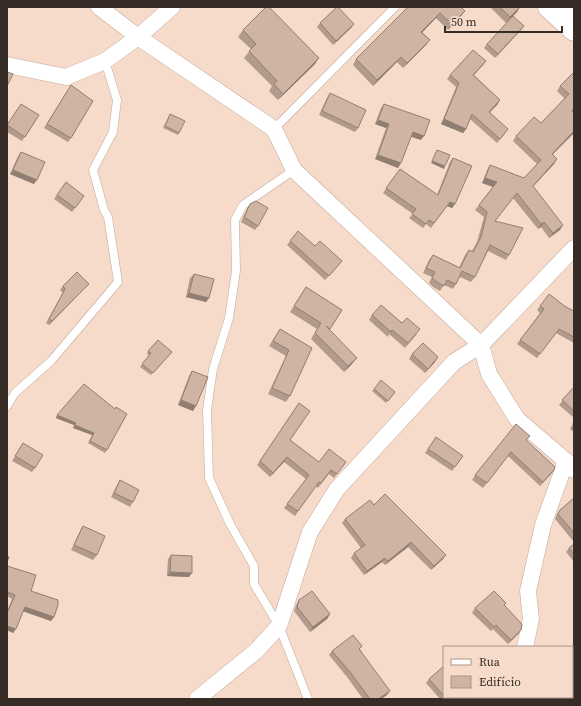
<svg xmlns="http://www.w3.org/2000/svg" width="581" height="706" viewBox="0 0 581 706" font-family="'Source Serif 4',serif">
	<rect width="100%" height="100%" fill="#f7dbca"/>
	<g fill="none" stroke-linecap="round" stroke-linejoin="round">
		<defs>
			<g id="service">
				<path d="M274,129L395,7"/>
				<path d="M294,170L243,205L235,220L236,271L229,318L213,369L207,410L209,478L230,524L254,566V584L279,626L308,699"/>
				<path d="M7,406L15,393L51,361L118,282L108,217L104,210L93,170L113,132L117,100L105,61"/>
			</g>
			<g id="minor">
				<path d="M99,7L138,37L274,129L294,170L481,345L489,374L517,419L566,461L574,470"/>
				<path d="M560,17L571,7"/>
				<path d="M7,65L66,77L105,61L138,37L172,7"/>
				<path d="M525,647L531,619L528,591L543,525L566,461"/>
				<path d="M572,661H574"/>
				<path d="M197,699L256,651L279,626L310,532L337,489L454,362L481,345L574,248"/>
			</g>
			<path id="primary" d="M549,7L574,30"/>
		</defs>
		<use href="#service" stroke="#c3a898" stroke-width="9"/>
		<use href="#minor" stroke="#c3a898" stroke-width="17"/>
		<use href="#primary" stroke="#c3a898" stroke-width="23"/>
		<use href="#service" stroke="#fff" stroke-width="8"/>
		<use href="#minor" stroke="#fff" stroke-width="16"/>
		<use href="#primary" stroke="#fff" stroke-width="22"/>
	</g>
	<g fill="#b29b8c">
		<path d="M407,7H461L465,11L461,16L448,30L436,18L422,32L430,40L426,45L403,68L397,62L373,86L353,65L356,59L405,11Z"/>
		<path d="M490,7H520L517,12L506,23Z"/>
		<path d="M320,23L354,24L351,28L333,45L317,27Z"/>
		<path d="M524,26L520,31L495,58L484,48L487,44Z"/>
		<path d="M243,30L315,64L278,100L269,91L272,86L244,58L251,49L238,37Z"/>
		<path d="M483,65L474,75L500,100L497,105L490,112L505,134L497,143L470,119L466,129L463,133L441,124L456,87L447,79L450,75Z"/>
		<path d="M574,72L573,111L574,113V133L553,154L554,164L533,186L560,230L549,238L541,227L538,229L513,198L495,221L509,255L506,260L488,251L475,277L471,282L460,277L456,284L453,289L444,285L440,291L433,287L429,283L432,277L423,273L429,260L433,255L459,268L465,255L469,250L472,251L477,242L484,217L475,210L493,187L482,183L487,170L490,165L524,178L537,164L513,141L516,136L541,123L565,99L557,91L560,86Z"/>
		<path d="M71,85V138L68,142L44,128Z"/>
		<path d="M330,93L358,128L355,132L319,115L327,98Z"/>
		<path d="M384,104L421,140L411,137L398,168L375,159L386,128L375,124L381,108Z"/>
		<path d="M170,114L179,133L178,135L163,128Z"/>
		<path d="M39,115L22,141L7,132V125Z"/>
		<path d="M21,152L34,184L10,174L18,156Z"/>
		<path d="M453,158L455,204L452,208L447,206L431,228L426,224L423,228L409,218L413,214L383,193L400,169L437,195L450,162Z"/>
		<path d="M66,182L84,196L72,212L54,199Z"/>
		<path d="M250,204L258,226L255,230L241,222L247,209Z"/>
		<path d="M290,241L315,246L339,265L325,280L287,245Z"/>
		<path d="M194,274L209,298L206,302L186,297L190,278Z"/>
		<path d="M63,286L86,287L49,325L46,323L63,293L60,290Z"/>
		<path d="M306,287L342,310L329,330L352,364L344,372L311,339L317,329L290,312Z"/>
		<path d="M540,306L566,307L574,311V343L556,333L537,358L517,344L540,313L537,310Z"/>
		<path d="M372,315L417,334L405,348L389,334L388,337L369,320Z"/>
		<path d="M280,329L312,348L290,396L286,402L268,394L286,356L269,346Z"/>
		<path d="M148,351L172,352L151,375L140,367L149,355L147,354Z"/>
		<path d="M412,354L435,362L425,373L409,359Z"/>
		<path d="M192,371L193,411L178,405L189,376Z"/>
		<path d="M84,384L107,450L105,453L88,443L92,435L73,428L74,425L56,418Z"/>
		<path d="M574,387V418L559,405Z"/>
		<path d="M374,389L395,392L386,403L372,391Z"/>
		<path d="M299,403L290,440L319,462H346L334,478L329,474L318,488L316,486L295,516L284,508L306,479L284,462L270,477L257,465Z"/>
		<path d="M574,421V430L572,431L570,429Z"/>
		<path d="M436,437L463,456L452,471L425,453Z"/>
		<path d="M526,441L554,470L551,474L540,486L508,456L483,488L472,480L475,475Z"/>
		<path d="M23,443L35,468L32,472L12,461Z"/>
		<path d="M120,480L133,502L130,507L111,497L117,485Z"/>
		<path d="M574,498V542L555,519L557,514L560,510Z"/>
		<path d="M374,505L446,555L443,559L431,570L408,547L385,565L382,562L364,575L351,558L354,553L361,548L342,523L345,519Z"/>
		<path d="M83,526L97,555L93,560L71,550L80,531Z"/>
		<path d="M574,544V562L566,552L569,548Z"/>
		<path d="M171,555L189,577L167,576L168,559Z"/>
		<path d="M7,566L54,617L51,621L23,611L13,633L7,630V611L12,599L7,596Z"/>
		<path d="M299,600L330,614L327,619L310,632L294,611L296,605Z"/>
		<path d="M504,606L521,630L518,634L508,644L493,629L491,631L472,613L475,608Z"/>
		<path d="M360,649L387,695L381,699H363L347,677L329,655L332,651Z"/>
		<path d="M444,666V697H446L444,699H440L426,683L429,679Z"/>
		<path d="M516,697H537L534,699H518Z"/>
	</g>
	<g fill="#917e72">
		<path d="M520,7L517,12L506,23L510,17Z"/>
		<path d="M465,11L461,16L448,30L452,24Z"/>
		<path d="M440,13L436,18L418,37L421,32Z"/>
		<path d="M354,24L351,28L333,45L336,41Z"/>
		<path d="M524,26L520,31L495,58L498,54Z"/>
		<path d="M430,40L426,45L403,68L407,63Z"/>
		<path d="M401,57L397,62L373,86L377,80Z"/>
		<path d="M319,58L315,64L278,100L283,94Z"/>
		<path d="M486,61L483,65L470,79L473,75Z"/>
		<path d="M500,100L497,105L486,116L489,112Z"/>
		<path d="M444,119L466,129L463,133L441,124Z"/>
		<path d="M378,120L389,124L386,128L375,124Z"/>
		<path d="M574,131V133L549,158L552,154Z"/>
		<path d="M413,132L424,136L421,140L410,136Z"/>
		<path d="M378,155L401,163L398,168L375,159Z"/>
		<path d="M557,159L554,164L529,191L533,186Z"/>
		<path d="M432,161L445,166L444,169L431,163Z"/>
		<path d="M13,170L37,180L34,184L10,174Z"/>
		<path d="M485,178L497,182L493,187L482,183Z"/>
		<path d="M450,202L455,204L452,208L447,206L431,228Z"/>
		<path d="M544,222L541,227L538,229L541,224Z"/>
		<path d="M563,225L560,230L549,238L553,233Z"/>
		<path d="M89,284L86,287L49,325L52,321Z"/>
		<path d="M189,293L209,298L206,302L186,297Z"/>
		<path d="M438,357L435,362L425,373L428,369Z"/>
		<path d="M357,358L352,364L344,372L348,366Z"/>
		<path d="M181,400L196,406L193,411L178,405Z"/>
		<path d="M57,415L76,423L74,425L56,418Z"/>
		<path d="M75,425L94,433L92,435L73,428Z"/>
		<path d="M287,457L284,462L270,477L273,473Z"/>
		<path d="M554,470L551,474L540,486L543,482Z"/>
		<path d="M411,542L408,547L385,565L388,561Z"/>
		<path d="M446,555L443,559L431,570L434,566Z"/>
		<path d="M385,558L382,562L364,575L367,571Z"/>
		<path d="M170,572L192,573L189,577L167,576Z"/>
		<path d="M25,607L54,617L51,621L22,611Z"/>
		<path d="M330,614L327,619L310,632L313,627Z"/>
		<path d="M7,626L16,629L13,633L7,630Z"/>
		<path d="M521,630L518,634L508,644L511,640Z"/>
		<path d="M390,691L387,695L381,699H378Z"/>
	</g>
	<g fill="#cfb4a3" stroke="#917e72">
		<path d="M266,7H269L319,58L283,94L274,84L277,81L249,51L256,44L243,30Z"/>
		<path d="M337,7H338L354,24L336,41L320,23Z"/>
		<path d="M408,7H461L465,11L452,24L440,13L421,32L430,40L407,63L401,57L377,80L356,59Z"/>
		<path d="M500,7H520L510,17Z"/>
		<path d="M513,16L524,26L498,54L487,44Z"/>
		<path d="M473,50L486,61L473,75L500,100L489,112L508,129L500,139L472,114L466,129L444,119L459,83L450,75Z"/>
		<path d="M7,72L13,74L7,86Z"/>
		<path d="M574,72V109L572,111L574,113V131L552,154L557,159L533,186L563,225L553,233L544,222L541,224L517,193L495,221L523,228L509,255L490,245L475,277L462,271L456,284L447,280L444,286L437,282L432,278L435,272L426,268L433,255L460,268L469,250L473,252L481,237L487,212L479,205L497,182L485,178L490,165L524,178L541,160L516,136L534,117L541,123L569,94L560,86Z"/>
		<path d="M71,85L93,101L71,138L47,124Z"/>
		<path d="M330,93L366,110L358,128L322,111Z"/>
		<path d="M21,104L39,115L25,137L7,125Z"/>
		<path d="M384,104L430,120L424,136L413,132L401,163L378,155L389,124L378,120Z"/>
		<path d="M170,114L185,121L179,133L165,126Z"/>
		<path d="M437,150L450,155L445,166L432,161Z"/>
		<path d="M21,152L45,162L37,180L13,170Z"/>
		<path d="M453,158L472,166L455,204L450,202L434,223L429,220L426,224L412,214L416,209L386,188L400,169L438,195Z"/>
		<path d="M66,182L84,196L75,208L57,195Z"/>
		<path d="M256,201L268,208L258,226L244,217L250,204Z"/>
		<path d="M298,231L315,246L320,241L342,261L329,276L290,241Z"/>
		<path d="M77,272L89,284L52,321L49,319L65,289L63,286Z"/>
		<path d="M194,274L214,279L209,298L189,293Z"/>
		<path d="M306,287L342,310L330,329L326,326L357,358L348,366L315,333L321,323L294,306Z"/>
		<path d="M549,294L566,307L574,311V337L559,329L540,354L520,340L544,309L540,306Z"/>
		<path d="M381,305L402,323L407,318L420,329L408,343L392,330L391,332L372,315Z"/>
		<path d="M280,329L312,348L290,396L272,388L289,350L273,341Z"/>
		<path d="M158,340L172,352L153,373L142,364L151,353L148,351Z"/>
		<path d="M423,343L438,357L428,369L412,354Z"/>
		<path d="M192,371L208,377L196,406L181,400Z"/>
		<path d="M381,380L395,392L388,401L374,389Z"/>
		<path d="M84,384L115,409L116,407L127,414L107,450L90,441L94,433L75,425L76,423L57,415Z"/>
		<path d="M574,387V411L562,400Z"/>
		<path d="M299,403L310,411L290,440L319,462L329,449L346,462L337,474L331,470L321,483L319,482L298,511L287,504L309,475L287,457L273,473L260,461Z"/>
		<path d="M516,424L530,436L526,440L555,467L554,470L543,482L511,452L487,483L475,475Z"/>
		<path d="M436,437L463,456L455,467L428,449Z"/>
		<path d="M23,443L43,455L35,468L15,456Z"/>
		<path d="M120,480L139,490L133,502L114,493Z"/>
		<path d="M385,494L446,555L434,566L411,542L388,561L385,558L367,571L354,553L365,545L345,519L370,500L374,505Z"/>
		<path d="M574,498V533L558,514L560,510Z"/>
		<path d="M83,526L105,536L97,555L74,545Z"/>
		<path d="M574,544V554L569,548Z"/>
		<path d="M171,555L192,556V573L170,572Z"/>
		<path d="M7,556L9,557L7,562Z"/>
		<path d="M7,566L36,575L31,591L58,600V605L54,617L25,607L16,629L7,626V613L15,595L7,592Z"/>
		<path d="M312,591L330,614L313,627L297,607L299,600Z"/>
		<path d="M494,591L506,603L504,605L522,624L521,630L511,640L496,625L494,627L475,608Z"/>
		<path d="M353,635L362,646L359,649L390,691L378,699H370L350,672L332,651Z"/>
		<path d="M444,666V696L429,679Z"/>
		<path d="M523,697H534L532,699H524Z"/>
	</g>
	<rect width="581" height="706" fill="none" stroke="#362c25" stroke-width="16"/>
	<rect x="443" y="646" width="130" height="52" fill="#f7dbca" stroke="#aa9588"/>
	<rect x="451" y="659" width="20" height="6" fill="#ffffff" stroke="#aa9588"/>
	<text x="479" y="666" font-size="12" fill="#362c25">Rua</text>
	<rect x="451" y="676" width="20" height="12" fill="#cfb4a3" stroke="#aa9588"/>
	<text x="479" y="686" font-size="12" fill="#362c25">Edifício</text>
	<path d="M445 26v6h117v-6" fill="none" stroke="#362c25" stroke-width="2"/>
	<text x="451" y="26" font-size="12" fill="#362c25" stroke="#f7dbca" stroke-width="3" paint-order="stroke">50 m</text>
</svg>
